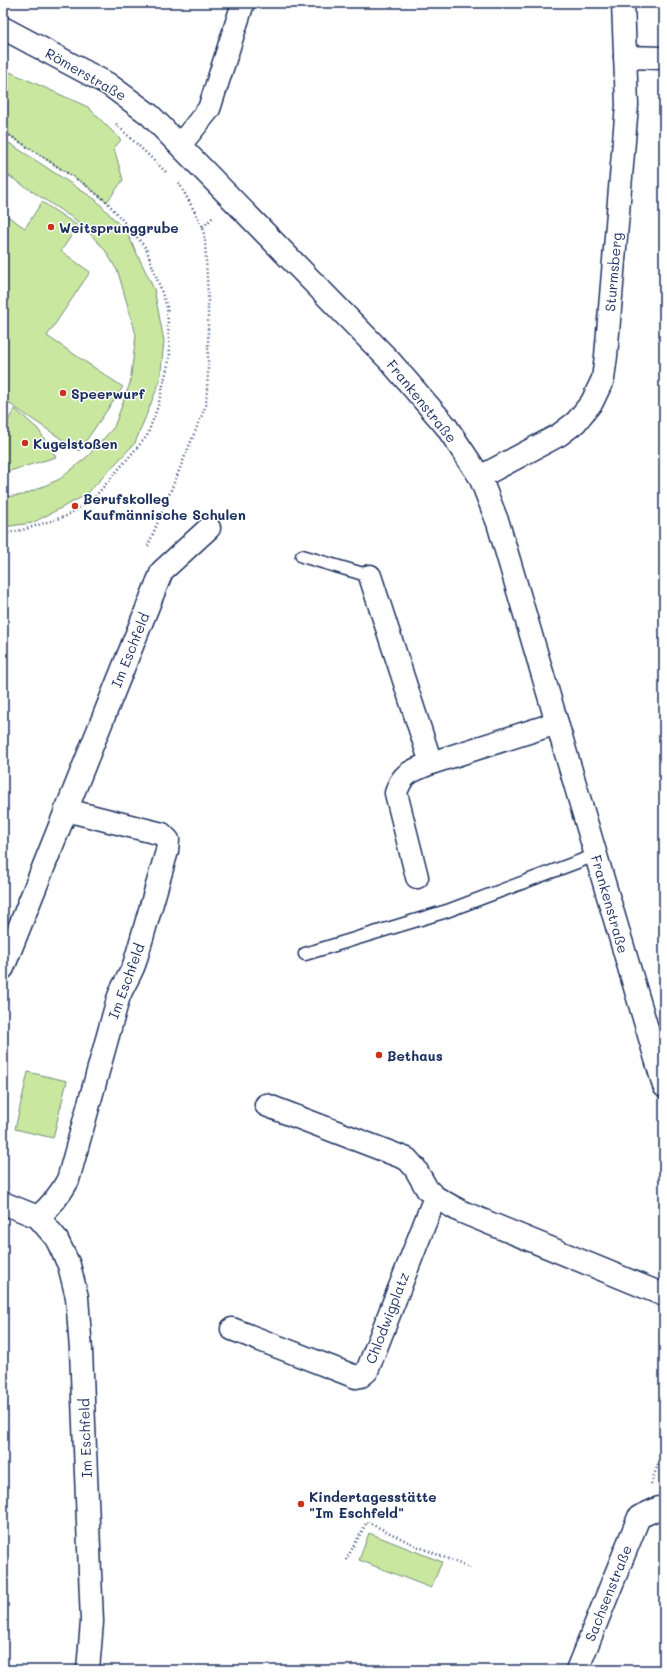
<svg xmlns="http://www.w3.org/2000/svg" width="667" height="1673" viewBox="0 0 667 1673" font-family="Mali,sans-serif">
	<rect width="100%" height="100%" fill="#fff"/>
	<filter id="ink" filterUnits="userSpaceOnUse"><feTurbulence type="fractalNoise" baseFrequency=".025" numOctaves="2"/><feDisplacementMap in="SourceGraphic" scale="8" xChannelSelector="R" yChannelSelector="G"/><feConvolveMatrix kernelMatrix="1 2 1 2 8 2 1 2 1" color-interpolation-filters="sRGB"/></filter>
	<g filter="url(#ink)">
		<g fill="#cae79f" stroke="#728b7e">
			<path d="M3,69L88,107L121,140L114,148L123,180L107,202L84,184L3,131Z"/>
			<path d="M3,139L96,200L127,233L154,289L164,341L160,381L135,443L86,495L32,523L3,527V497L23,495L60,479L89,455L114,427L130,383L136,335L118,272L105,250L80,223L3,172Z"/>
			<path d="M42,202L78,226L61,251L90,272L47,336L123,387L79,451L4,400L3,401V213L25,228Z"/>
			<path d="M15,409L38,429L56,457L3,473V428Z"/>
			<path d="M28,1072L67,1081L53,1138L15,1129Z"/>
			<path d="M369,1533L442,1562L431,1588L359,1560Z"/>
		</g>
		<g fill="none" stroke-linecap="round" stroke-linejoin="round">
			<defs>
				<g id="lane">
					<path d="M302,556L370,576"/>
					<path d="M305,954L447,911L596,855"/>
				</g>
				<g id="street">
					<path d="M3,28L108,84L150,115L389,360L446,426L480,477L498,523L664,1086"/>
					<path d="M625,57L664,58"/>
					<path d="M180,145L209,109L243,3"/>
					<path d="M480,477L559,435L576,422L592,402L603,379L606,356L627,105L623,3"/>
					<path d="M370,576L431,763L557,723"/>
					<path d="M417,877L396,793C402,772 413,771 431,763"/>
					<path d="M3,968L162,571L209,528"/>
					<path d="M266,1105L407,1159L415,1168L427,1189L435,1197L460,1211L664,1295"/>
					<path d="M3,1203L38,1217L56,1238L69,1265L77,1297L81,1350L92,1622L88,1670"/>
					<path d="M38,1217C51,1206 60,1195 68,1180L118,999C122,986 131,975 135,962L167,851L168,840L162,834L66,810"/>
					<path d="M232,1329L356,1377L361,1376L367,1371L435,1197"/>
					<path d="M577,1670L639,1517L659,1508L664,1510"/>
				</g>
			</defs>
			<use href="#lane" stroke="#1b2f5e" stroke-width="15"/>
			<use href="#street" stroke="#1b2f5e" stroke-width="25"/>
			<g stroke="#1b2f5e" stroke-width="2.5" stroke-dasharray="1 3" stroke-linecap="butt">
				<path d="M116,124L166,172"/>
				<path d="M3,131L84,184L107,202L146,248L167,307L170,356L158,406L147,436L93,499L66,516L26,529L3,534"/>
				<path d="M203,227L214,216"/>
				<path d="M148,546L206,405L208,373V296L205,242L203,227L179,183"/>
				<path d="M651,1484L664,1447"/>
				<path d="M346,1560L367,1522L419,1547L470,1568"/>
			</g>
			<use href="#lane" stroke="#fff" stroke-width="12"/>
			<use href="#street" stroke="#fff" stroke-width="22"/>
		</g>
	</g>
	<g fill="#c8321e" stroke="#fff" stroke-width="1.5">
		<circle cx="51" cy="227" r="4"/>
		<circle cx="63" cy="393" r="4"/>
		<circle cx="25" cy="443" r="4"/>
		<circle cx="75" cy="506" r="4"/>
		<circle cx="379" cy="1055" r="4"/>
		<circle cx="301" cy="1504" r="4"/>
	</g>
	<g text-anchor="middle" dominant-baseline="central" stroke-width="3" stroke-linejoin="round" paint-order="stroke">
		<g font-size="14" fill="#1b2f5e" stroke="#fff">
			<text transform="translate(86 74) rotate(30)">Römerstraße</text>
			<text transform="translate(613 272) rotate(-85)">Sturmsberg</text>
			<text transform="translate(422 401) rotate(51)">Frankenstraße</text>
			<text transform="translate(130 650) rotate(-68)">Im Eschfeld</text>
			<text transform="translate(610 904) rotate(74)">Frankenstraße</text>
			<text transform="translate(126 981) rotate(-70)">Im Eschfeld</text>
			<text transform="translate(387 1318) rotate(-69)">Chlodwigplatz</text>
			<text transform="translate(85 1438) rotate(-92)">Im Eschfeld</text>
			<text transform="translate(608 1593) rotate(-68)">Sachsenstraße</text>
		</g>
		<g font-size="14" font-weight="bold" fill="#1b2f5e" stroke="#fff" text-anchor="start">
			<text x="59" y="227">Weitsprunggrube</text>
			<text x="71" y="393">Speerwurf</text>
			<text x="33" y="443">Kugelstoßen</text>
			<text x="83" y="498">Berufskolleg<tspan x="83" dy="16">Kaufmännische Schulen</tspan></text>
			<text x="387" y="1055">Bethaus</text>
			<text x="309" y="1496">Kindertagesstätte<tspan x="309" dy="16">"Im Eschfeld"</tspan></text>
		</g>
	</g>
	<rect width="667" height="1673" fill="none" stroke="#fff" stroke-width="16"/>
	<rect x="8" y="8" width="651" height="1657" fill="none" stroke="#1b2f5e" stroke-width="1.5" filter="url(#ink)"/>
</svg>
